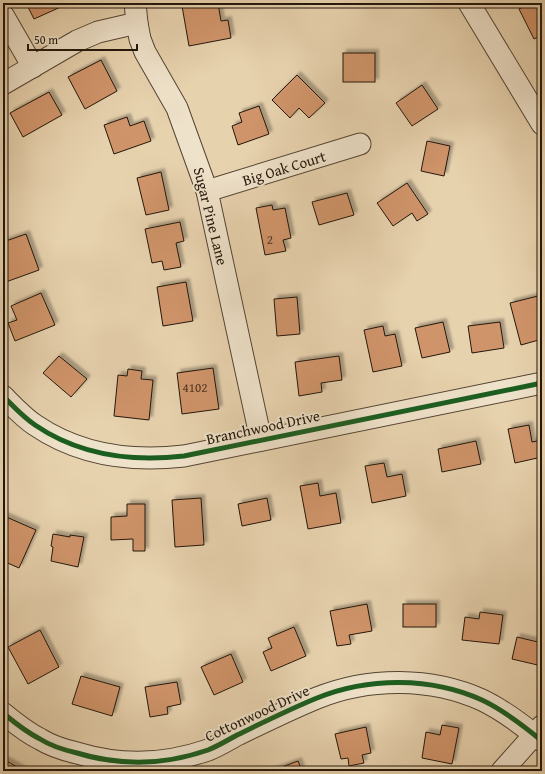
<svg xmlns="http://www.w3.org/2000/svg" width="545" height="774" viewBox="0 0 545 774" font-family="'Gentium Book Plus',serif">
	<defs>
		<filter id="shadow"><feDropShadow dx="3.5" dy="-3.5" stdDeviation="1" flood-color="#0004"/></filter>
	</defs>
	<rect width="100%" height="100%" fill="#e7d2ae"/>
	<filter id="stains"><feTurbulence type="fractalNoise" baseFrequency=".005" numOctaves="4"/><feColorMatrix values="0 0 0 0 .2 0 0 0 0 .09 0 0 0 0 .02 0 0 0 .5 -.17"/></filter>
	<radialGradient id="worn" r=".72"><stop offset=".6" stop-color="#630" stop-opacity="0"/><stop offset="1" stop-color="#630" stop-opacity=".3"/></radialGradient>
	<g fill="#d0946b" stroke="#22160a" filter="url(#shadow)">
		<path d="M26,3H64L65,5L34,19Z"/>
		<path d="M200,3H218L221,21L228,20L231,38L189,46L182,6Z"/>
		<path d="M531,3H542V35L534,39L519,9Z"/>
		<rect x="343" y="53" width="32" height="29"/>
		<path d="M101,60L117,91L85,109L68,77Z"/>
		<path d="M297,75L325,103L309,118L299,108L290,118L272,100Z"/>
		<path d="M422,85L438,109L412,126L396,103Z"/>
		<path d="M49,92L62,115L23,137L10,113Z"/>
		<path d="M259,106L269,134L238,145L232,126L242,122L239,113Z"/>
		<path d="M127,117L130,126L144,121L151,141L114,154L104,125Z"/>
		<path d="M427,141L450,146L444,176L421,171Z"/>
		<path d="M161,172L169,210L146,215L137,178Z"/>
		<path d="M407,183L428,214L417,221L412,213L393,226L377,203Z"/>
		<path d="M347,193L354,215L319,225L312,202Z"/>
		<path d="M272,205L273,210L285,208L291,238L283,240L286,251L265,255L256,208Z"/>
		<path d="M180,222L184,241L176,243L181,267L164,270L162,261L152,263L145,229Z"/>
		<path d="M26,234L39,270L3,283V242Z"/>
		<path d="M186,282L193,321L163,326L157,287Z"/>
		<path d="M41,293L55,325L15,341L8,323L17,320L11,306Z"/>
		<path d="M542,295V339L521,345L510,303Z"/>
		<path d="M297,297L300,334L277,336L274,299Z"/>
		<path d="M443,322L450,352L422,358L415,328Z"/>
		<path d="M500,322L504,348L472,353L468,326Z"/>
		<path d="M383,326L385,336L395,334L402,366L373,372L364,330Z"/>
		<path d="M59,356L87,379L71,397L43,373Z"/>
		<path d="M339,356L342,380L321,383L322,392L299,396L295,362Z"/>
		<path d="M213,368L219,409L182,414L177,373Z"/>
		<path d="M128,369L142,371L141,379L153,380L149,420L114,416L118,375L127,376Z"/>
		<path d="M529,425L532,442L542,440V457L515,463L508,429Z"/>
		<path d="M476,441L481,464L442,472L438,449Z"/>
		<path d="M384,463L387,477L402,474L406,496L372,503L365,466Z"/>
		<path d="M318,483L320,496L336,493L341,523L308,529L300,486Z"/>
		<path d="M201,498L204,545L175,547L172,500Z"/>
		<path d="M267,498L271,520L242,526L238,504Z"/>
		<path d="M127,504H145V551H133V539L111,540V517L127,516Z"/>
		<path d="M4,516L36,530L19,568L3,561Z"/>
		<path d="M53,534L70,537V535L84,537L78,567L51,561L53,547L51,546Z"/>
		<path d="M367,604L372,631L349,635L351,644L337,646L330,611Z"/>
		<rect x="403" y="604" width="33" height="23"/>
		<path d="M480,612L503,615L499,644L462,640L465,617L479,619Z"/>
		<path d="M294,627L306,656L271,671L263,652L272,648L268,638Z"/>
		<path d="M40,630L59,667L28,684L8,647Z"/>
		<path d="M517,637L542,643V666L512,659Z"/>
		<path d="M231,654L243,682L214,695L201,667Z"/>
		<path d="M81,676L120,687L112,716L72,704Z"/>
		<path d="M177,682L181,704L167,707L168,714L150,717L145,687Z"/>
		<path d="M442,725L459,728L452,764L422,758L426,732L440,735Z"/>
		<path d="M366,727L371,753L362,755L364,763L349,766L348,758L341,759L335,734Z"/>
		<path d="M5,760L24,771H3V763Z"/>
		<path d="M298,761L302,771H271Z"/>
	</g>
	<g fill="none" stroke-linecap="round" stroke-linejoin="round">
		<defs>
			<g id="minor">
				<path d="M135,3L137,23L140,39L145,52L177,108L207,191L261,440"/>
				<path d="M469,3L542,124"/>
				<path d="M3,15L33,67"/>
				<path d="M3,84L77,41L98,32L137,23"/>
				<path d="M207,191L360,144"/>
				<path d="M3,396C13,406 23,417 35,425C79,455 132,462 184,456L542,383"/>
				<path d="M3,713C15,723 26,732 40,739C51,746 64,750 77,753C120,766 165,765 208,750C218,746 228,740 237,735C264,722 290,709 317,698C369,677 431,677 482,700C503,710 524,726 542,741"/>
				<path d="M502,771L542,726"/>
			</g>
		</defs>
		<use href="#minor" stroke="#534533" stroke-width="23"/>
		<use href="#minor" stroke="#efe2ca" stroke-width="21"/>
		<defs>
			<g id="cycleway">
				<path d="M3,396C13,406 23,417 35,425C79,455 132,462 184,456L542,383"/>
				<path d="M3,713C15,723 26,732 40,739C51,746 64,750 77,753C120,766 165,765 208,750C218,746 228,740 237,735C264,722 290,709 317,698C369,677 431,677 482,700C503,710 524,726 542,741"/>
			</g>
		</defs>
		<use href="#cycleway" stroke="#efe2ca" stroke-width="8"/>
		<use href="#cycleway" stroke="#1b5e20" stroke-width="5"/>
	</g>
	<g text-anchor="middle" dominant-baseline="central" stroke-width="4" stroke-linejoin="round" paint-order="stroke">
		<g font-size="13" fill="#4e3622">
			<text x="270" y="239">2</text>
			<text x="195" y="387">4102</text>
		</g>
		<g font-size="15" fill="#22160a" stroke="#efe2ca">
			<text transform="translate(284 168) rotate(-17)">Big Oak Court</text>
			<text transform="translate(211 216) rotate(76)">Sugar Pine Lane</text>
			<text transform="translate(263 427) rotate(-12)">Branchwood Drive</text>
			<text transform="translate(257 713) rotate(-25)">Cottonwood Drive</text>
		</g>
	</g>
	<rect width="545" height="774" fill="none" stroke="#e7d2ae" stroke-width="16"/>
	<rect x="4" y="4" width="537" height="766" fill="none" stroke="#22160a" stroke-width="2"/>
	<rect x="8" y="8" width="529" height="758" fill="none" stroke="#22160a"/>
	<path d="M28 44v6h109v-6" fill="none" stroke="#22160a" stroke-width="2"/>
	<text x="34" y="44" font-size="12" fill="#22160a" stroke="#efe2ca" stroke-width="3" paint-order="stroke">50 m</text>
	<rect width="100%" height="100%" filter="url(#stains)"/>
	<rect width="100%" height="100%" fill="url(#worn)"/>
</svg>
